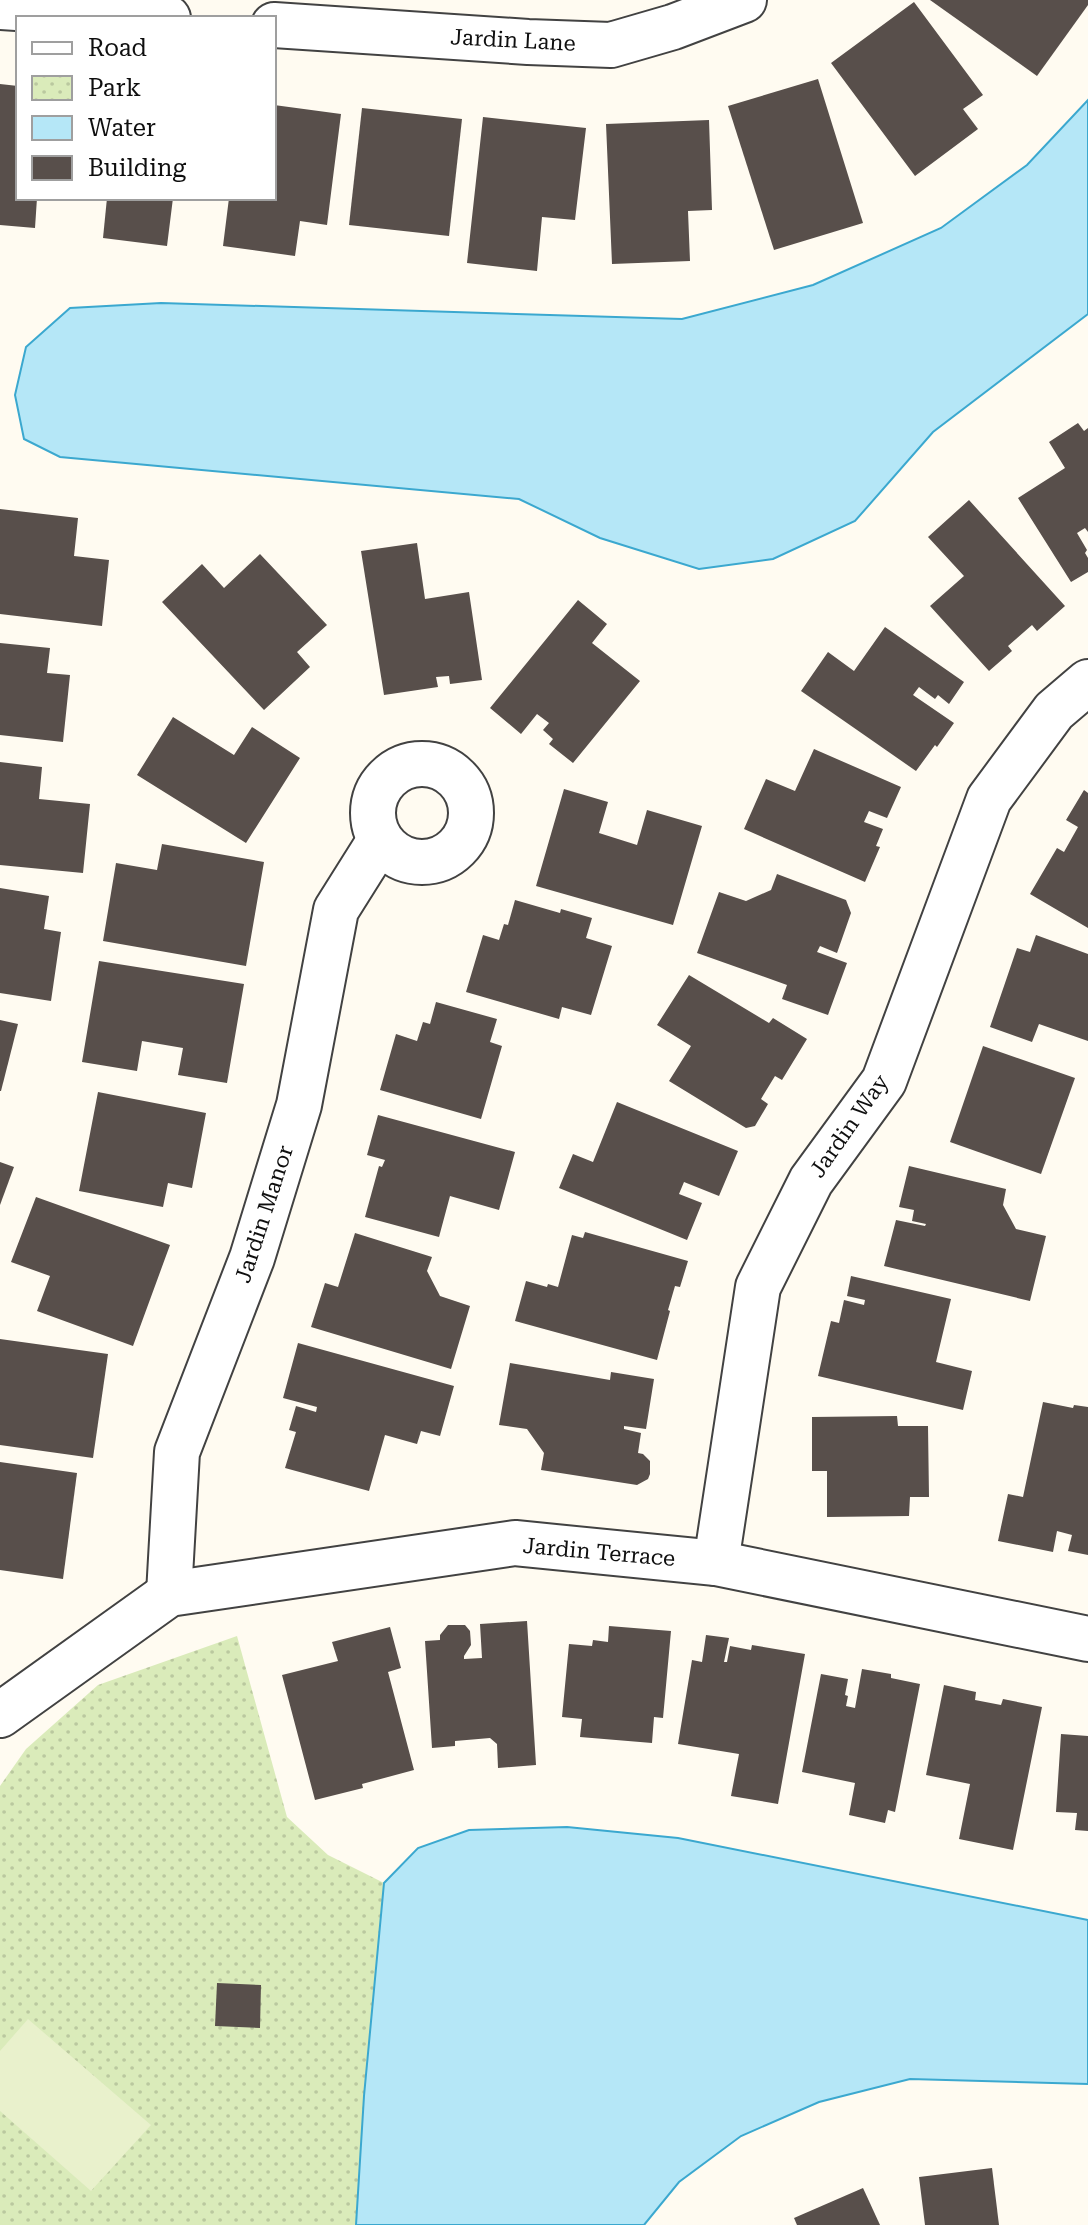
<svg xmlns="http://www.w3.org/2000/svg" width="1088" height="2225" viewBox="0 0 1088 2225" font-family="'Roboto Serif',serif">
	<defs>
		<pattern id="park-dots" width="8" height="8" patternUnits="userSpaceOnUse" patternTransform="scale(2)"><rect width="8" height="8" fill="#daebba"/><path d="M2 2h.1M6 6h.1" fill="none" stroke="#bac89f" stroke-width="1.8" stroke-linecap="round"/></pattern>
	</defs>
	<rect width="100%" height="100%" fill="#fffbf1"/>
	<path fill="url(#park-dots)" d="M237,1636L287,1817L328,1855L384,1883L364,2096L356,2225H0V1786L26,1749L98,1685Z"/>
	<path fill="#e9f1cc" d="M28,2019L151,2125L91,2191L0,2111V2051Z"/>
	<g fill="#b5e7f7" stroke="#3ba8cf" stroke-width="2">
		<path d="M1088,100V314L933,432L855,521L773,559L699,569L600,538L519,499L60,457L24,439L15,395L26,347L70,308L161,303L682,319L813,285L941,228L1027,165Z"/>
		<path d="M567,1827L678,1838L1088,1920V2084L910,2079L819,2102L741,2136L679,2182L644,2225H356L364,2096L384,1883L418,1848L469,1830Z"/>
	</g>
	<g fill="#584f4b">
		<path d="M930,0H1088V5L1037,76Z"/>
		<path d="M914,2L983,95L963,109L978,129L915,176L831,63Z"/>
		<path d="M818,79L863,223L774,250L728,106Z"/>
		<path d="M0,84L18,86V198H37L35,228L0,225Z"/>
		<path d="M274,105L341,114L327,225L300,221L295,256L223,246L229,198H274Z"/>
		<path d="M362,108L462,119L449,236L349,225Z"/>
		<path d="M483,117L586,128L575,220L542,217L537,271L467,263Z"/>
		<path d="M709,120L712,210L688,211L690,261L612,264L606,124Z"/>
		<path d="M107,198H173L167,246L103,238Z"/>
		<path d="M1078,423L1084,431L1088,428V532L1085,528L1077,533L1087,550L1085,553L1088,558V572L1071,582L1018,498L1065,468L1049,442Z"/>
		<path d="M969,500L1065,606L1037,631L1032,625L1008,646L1012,651L989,671L930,606L964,576L928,537Z"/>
		<path d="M0,509L78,518L74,556L109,560L102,626L0,614Z"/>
		<path d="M417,543L425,599L469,592L482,680L450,684L449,676L436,677L438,687L384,695L361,551Z"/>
		<path d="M260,554L327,625L297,652L310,667L264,710L162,602L202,564L224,588Z"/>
		<path d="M578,600L607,624L592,643L640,681L573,763L549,744L553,739L543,730L549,723L537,714L521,734L490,708Z"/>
		<path d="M885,627L964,682L949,704L938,695L935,699L919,687L913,695L954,723L937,747L935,745L916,771L801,691L828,652L854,671Z"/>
		<path d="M0,643L50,648L47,673L70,675L63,742L0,735Z"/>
		<path d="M173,717L234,755L252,727L300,758L246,843L137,775Z"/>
		<path d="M814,749L901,787L887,818L869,811L864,822L883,829L876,846L880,847L865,882L744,829L766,779L795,791Z"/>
		<path d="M0,762L42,767L39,799L90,804L83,873L0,865Z"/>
		<path d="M564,789L608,802L599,833L637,845L647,810L702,826L673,925L536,886Z"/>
		<path d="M1084,790L1088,793V928L1030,894L1057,848L1064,852L1078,827L1066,820Z"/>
		<path d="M162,844L264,862L246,966L103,941L116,863L157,870Z"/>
		<path d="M777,874L846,900L851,913L837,953L820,946L817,952L847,963L828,1015L782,999L787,985L697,953L719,892L746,901L771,890Z"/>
		<path d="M0,888L49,896L44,929L61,932L51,1001L0,993Z"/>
		<path d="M515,900L560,913L561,909L592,918L586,938L612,946L591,1015L562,1007L559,1019L466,992L483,935L499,940L504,924L508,925Z"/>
		<path d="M1036,935L1088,954V1041L1039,1024L1032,1042L990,1027L1017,948L1030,952Z"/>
		<path d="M99,961L244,984L227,1083L178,1075L183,1048L142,1041L137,1071L82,1062Z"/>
		<path d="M689,975L769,1023L773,1018L807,1039L782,1080L775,1076L761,1099L768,1104L755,1126L746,1128L669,1081L691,1046L657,1025Z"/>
		<path d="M436,1002L497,1019L490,1042L502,1046L481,1119L380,1090L396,1034L417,1041L423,1022L430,1024Z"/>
		<path d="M0,1020L18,1024L1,1091H0Z"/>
		<path d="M983,1046L1075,1078L1041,1174L950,1142Z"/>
		<path d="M98,1092L206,1113L192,1188L168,1183L163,1207L79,1191Z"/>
		<path d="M617,1102L738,1151L719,1196L684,1182L679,1194L702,1203L687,1240L559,1188L573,1154L593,1162Z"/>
		<path d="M378,1115L515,1152L499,1210L450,1196L439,1237L365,1217L379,1166L382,1167L385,1160L367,1155Z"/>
		<path d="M0,1162L14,1167L0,1205Z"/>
		<path d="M909,1166L1006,1189L1003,1205L1016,1229L1046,1236L1030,1301L884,1266L896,1220L925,1226L926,1224L912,1221L914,1210L899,1207Z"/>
		<path d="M36,1197L170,1245L133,1346L37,1311L50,1276L11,1262Z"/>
		<path d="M585,1232L688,1261L680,1287L675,1286L668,1310L670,1311L657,1360L515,1321L526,1281L547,1287L548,1284L558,1287L572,1235L583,1238Z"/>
		<path d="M355,1233L432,1257L427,1271L440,1296L470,1306L451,1369L311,1327L325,1283L338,1287Z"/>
		<path d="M851,1276L951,1299L936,1362L972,1371L963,1410L818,1376L831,1321L839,1323L844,1300L864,1305L865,1300L847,1296Z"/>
		<path d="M0,1339L108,1354L93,1458L0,1445Z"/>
		<path d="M298,1343L454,1386L440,1436L421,1431L417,1444L385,1435L369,1491L285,1468L296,1432L289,1430L296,1406L316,1412L317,1407L283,1398Z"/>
		<path d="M510,1363L610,1380L611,1372L654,1379L646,1429L624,1426V1429L641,1433L638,1453L643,1454L650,1461V1474L648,1479L637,1485L541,1470L544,1453L527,1429L499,1425Z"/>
		<path d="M1043,1402L1073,1408L1074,1405L1088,1407V1555L1068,1551L1072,1535L1057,1531L1053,1552L998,1541L1008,1494L1023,1497Z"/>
		<path d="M897,1416L898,1426H928L929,1497H910L909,1516L827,1517V1471H812V1417Z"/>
		<path d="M0,1462L77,1473L63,1579L0,1570Z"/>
		<path d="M527,1621L536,1765L498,1768L497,1744L490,1738L455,1741V1746L432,1748L425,1641L440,1640V1635L448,1625H465L470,1631L471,1645L464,1656V1659L482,1658L480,1624Z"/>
		<path d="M609,1626L671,1631L663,1718L654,1717L652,1743L580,1737L582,1719L562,1717L569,1644L592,1646L593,1640L608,1642Z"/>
		<path d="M390,1627L401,1668L388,1672L414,1770L362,1784L363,1788L315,1800L282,1675L338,1661L332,1642Z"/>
		<path d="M706,1635L729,1638L724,1662H727L730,1646L751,1650L752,1645L805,1654L778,1804L731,1796L739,1754L678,1744L692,1660L702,1662Z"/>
		<path d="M862,1669L891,1674V1678L920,1684L895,1812L888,1810L885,1823L849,1815L855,1783L802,1772L821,1674L848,1679L845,1695L848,1696L846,1706L855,1708Z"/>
		<path d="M944,1685L976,1692L975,1700L1001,1705L1003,1699L1042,1707L1013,1850L959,1839L970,1784L926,1775Z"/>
		<path d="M1061,1734L1088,1736V1831L1075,1830L1077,1813L1056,1812Z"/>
		<path d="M217,1983L261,1985L260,2028L215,2026Z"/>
		<path d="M992,2168L999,2225H925L919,2177Z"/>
		<path d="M863,2188L880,2225H797L794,2218Z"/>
	</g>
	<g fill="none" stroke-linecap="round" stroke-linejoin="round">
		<defs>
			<g id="minor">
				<path d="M0,7L168,18"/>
				<path d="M274,25L528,42L611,45L673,27L744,0"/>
				<circle cx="422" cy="813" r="49"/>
				<path d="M716,1563L758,1287L811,1181L884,1081L989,799L1054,711L1088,682"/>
				<path d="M169,1594L177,1452L252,1258L299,1105L336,910L380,840"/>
				<path d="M0,1715L169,1594L515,1543L716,1563L1088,1639"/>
			</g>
		</defs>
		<use href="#minor" stroke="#424242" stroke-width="48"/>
		<use href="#minor" stroke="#fff" stroke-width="44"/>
	</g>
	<g text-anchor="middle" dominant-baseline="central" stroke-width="8" stroke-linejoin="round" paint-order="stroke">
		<g font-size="22" fill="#0f0f0f" stroke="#fff">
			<text transform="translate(513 40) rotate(3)">Jardin Lane</text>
			<text transform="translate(849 1126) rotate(-55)">Jardin Way</text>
			<text transform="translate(264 1214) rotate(-72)">Jardin Manor</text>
			<text transform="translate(599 1552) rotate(5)">Jardin Terrace</text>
		</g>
	</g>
	<rect x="16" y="16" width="260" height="184" fill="#ffffff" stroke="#9f9f9f" stroke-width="2"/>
	<rect x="32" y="42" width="40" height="12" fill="#ffffff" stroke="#9f9f9f" stroke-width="2"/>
	<text x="88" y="56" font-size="24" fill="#0f0f0f">Road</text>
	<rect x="32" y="76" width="40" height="24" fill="url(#park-dots)" stroke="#9f9f9f" stroke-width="2"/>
	<text x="88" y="96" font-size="24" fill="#0f0f0f">Park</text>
	<rect x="32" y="116" width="40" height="24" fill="#b5e7f7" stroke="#9f9f9f" stroke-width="2"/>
	<text x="88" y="136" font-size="24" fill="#0f0f0f">Water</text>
	<rect x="32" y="156" width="40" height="24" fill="#584f4b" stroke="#9f9f9f" stroke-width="2"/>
	<text x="88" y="176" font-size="24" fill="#0f0f0f">Building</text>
</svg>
